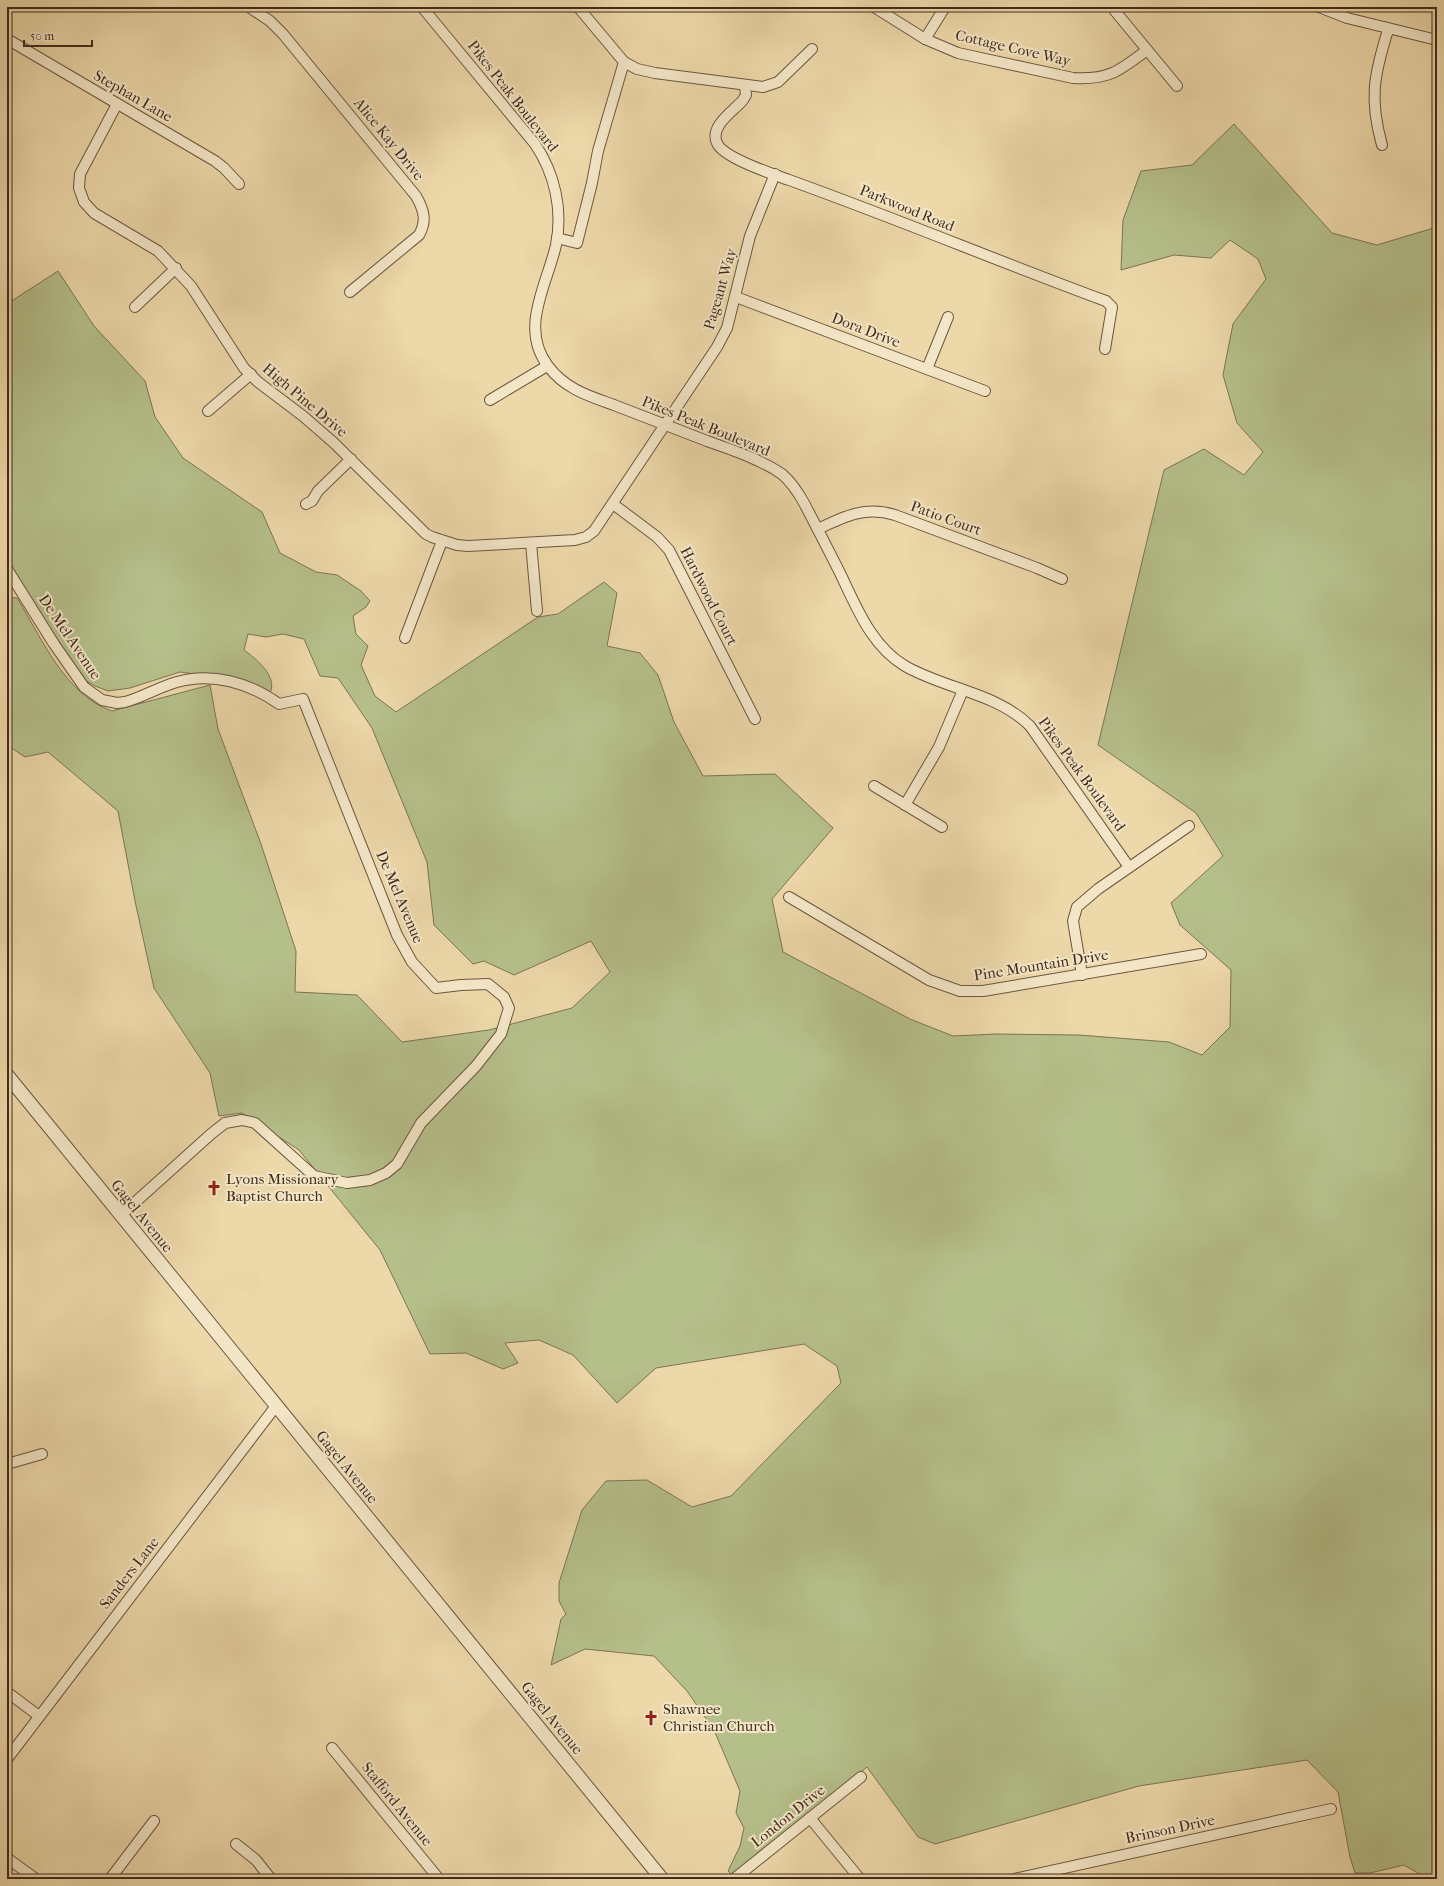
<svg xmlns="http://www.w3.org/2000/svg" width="1444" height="1886" viewBox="0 0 1444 1886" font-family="'IM FELL French Canon',serif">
	<rect width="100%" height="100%" fill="#edd8a9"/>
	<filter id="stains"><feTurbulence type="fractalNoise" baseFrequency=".005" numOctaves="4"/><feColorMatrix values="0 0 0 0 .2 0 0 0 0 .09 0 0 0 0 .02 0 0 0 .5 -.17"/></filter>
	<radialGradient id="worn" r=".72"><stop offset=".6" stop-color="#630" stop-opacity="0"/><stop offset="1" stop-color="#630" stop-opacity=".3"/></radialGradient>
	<path fill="#b5bf8a" stroke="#7c7454" d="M1234,124L1332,233L1377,245L1437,227V1879H1428L1404,1865L1370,1873H1355L1350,1857L1338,1792L1307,1760L1139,1786L935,1844L918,1837L867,1767L760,1851L732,1875L728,1871L740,1846L744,1828L736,1813L740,1791L714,1730L687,1691L654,1656L585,1649L551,1665L561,1619L566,1614L559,1601V1583L582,1510L606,1481L647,1480L692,1507L731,1496L841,1383L837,1366L804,1344L656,1368L617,1403L573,1355L539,1340L505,1343L518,1363L503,1369L466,1353L430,1354L380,1250L299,1150L242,1113L219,1116L210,1073L154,988L135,901L118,811L48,752L25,757L7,745V597L17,598C42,638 65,695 112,711L210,685L218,729L261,844L296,951L295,992L357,995L402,1042L489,1030L572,1008L610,972L591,941L514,975L484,961L473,964L434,925L427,862L372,728L338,678L320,676L304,639L283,634L266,637L248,634L244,650C256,659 278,676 270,693L241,680L180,672L130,688L108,691L95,686L81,678L64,654L7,562V304L58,271L94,326L145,381L155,417L183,458L262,512L280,553L316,572L337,575L361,591L370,601L366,607L353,616L356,634L368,646L361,665L375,696L396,712L538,617L558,614L604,582L617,593L607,646L640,653L658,675L674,722L703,776L775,774L833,828L772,899L783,952L910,1019L953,1036L996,1034L1079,1035L1169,1042L1202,1055L1230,1027L1231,970L1180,925L1171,903L1223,856L1196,813L1098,745L1164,470L1204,449L1244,475L1263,452L1237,423L1223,375L1233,324L1266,279L1258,259L1230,240L1211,258L1174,255L1121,270L1123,220L1141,171L1192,165Z"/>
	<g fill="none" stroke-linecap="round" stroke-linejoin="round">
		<defs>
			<g id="minor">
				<path d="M249,7L270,21L283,34L416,196C424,210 427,221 419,235L350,292"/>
				<path d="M422,7L535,144C555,174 563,210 556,245C547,285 519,328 548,366C565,389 589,396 614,405C645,417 676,429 707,441C732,450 760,459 782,474C791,482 798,492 804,503C816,526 828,549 840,573C856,606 871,646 905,666C945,689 997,693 1030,726L1129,867"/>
				<path d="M578,7L624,62L637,69L655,73L763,87L778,82L812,49"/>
				<path d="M874,7L925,39L958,53L1073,78C1109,80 1119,71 1147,50"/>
				<path d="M1319,7L1347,18L1437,40"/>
				<path d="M1115,11L1177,86"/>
				<path d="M7,39L215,161L224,168L239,184"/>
				<path d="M925,39L945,7"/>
				<path d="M745,86L746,95L743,100C734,111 709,126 717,143C723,158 773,174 789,180C895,218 1000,262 1106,301L1112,307L1105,349"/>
				<path d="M117,104L80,174L79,188L84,202L94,213L158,251L191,286L244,368L258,382L303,416L334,443L426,534L432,537L457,545L468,546L575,540L586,537L594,531L717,347L727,328L750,236L775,174"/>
				<path d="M1382,145C1369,99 1374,75 1388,30"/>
				<path d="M557,238L577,243L592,183L598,151L624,62"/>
				<path d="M736,297L985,391"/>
				<path d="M135,307L176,268"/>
				<path d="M927,369L948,317"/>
				<path d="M490,400L547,366"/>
				<path d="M208,411L251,374"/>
				<path d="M306,504L312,501L318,491L351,459"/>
				<path d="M613,504L657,537L669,550L755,719"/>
				<path d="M818,529C845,516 865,506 895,515L1037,568L1062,579"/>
				<path d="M531,543L537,611"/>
				<path d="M7,569L54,644L84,687L102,700L117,703L125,702C143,697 159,687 177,682C212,672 250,683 279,704L303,699L397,935L412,962L436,988L461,985L488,984L504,997L509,1008L501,1034L476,1066L421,1123L397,1164L386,1173L370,1180L347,1183L314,1176L255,1123L242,1120L225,1123L211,1134L121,1215"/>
				<path d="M405,638L442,541"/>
				<path d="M874,786L942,827"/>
				<path d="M905,805L939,747L963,690"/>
				<path d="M789,897L929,980L960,991H983L1201,954"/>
				<path d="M1082,975L1073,921L1077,907L1098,889L1189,826"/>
				<path d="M7,1464L42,1454"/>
				<path d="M7,1692L39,1716"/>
				<path d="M332,1748L439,1879"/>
				<path d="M7,1759L276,1406"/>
				<path d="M810,1818L860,1879"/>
				<path d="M236,1844L256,1860L271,1879"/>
				<path d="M7,1858L36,1879"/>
				<path d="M110,1879L154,1821"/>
				<path d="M734,1879L861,1777"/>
				<path d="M1014,1879L1331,1809"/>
			</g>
			<path id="tertiary" d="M7,1075L662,1879"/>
		</defs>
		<use href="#minor" stroke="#6d5640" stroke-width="12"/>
		<use href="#tertiary" stroke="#6d5640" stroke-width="15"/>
		<use href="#minor" stroke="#f3e6c7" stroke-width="10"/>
		<use href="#tertiary" stroke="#f3e6c7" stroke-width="13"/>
	</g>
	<defs>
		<symbol id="church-bare" viewBox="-9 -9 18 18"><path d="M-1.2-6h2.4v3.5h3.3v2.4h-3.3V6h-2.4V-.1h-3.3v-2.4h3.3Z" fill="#8f2418" stroke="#f3e6c7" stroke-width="2.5" paint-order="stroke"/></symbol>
	</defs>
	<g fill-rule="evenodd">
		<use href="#church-bare" x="203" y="1177" width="22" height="22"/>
		<use href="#church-bare" x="640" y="1707" width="22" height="22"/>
	</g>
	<g text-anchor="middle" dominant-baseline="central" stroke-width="4" stroke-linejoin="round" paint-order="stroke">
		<g font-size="15" fill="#422a1d" stroke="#f3e6c7">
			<text transform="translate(1013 48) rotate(13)">Cottage Cove Way</text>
			<text transform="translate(133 96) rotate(30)">Stephan Lane</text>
			<text transform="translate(513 96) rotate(52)">Pikes Peak Boulevard</text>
			<text transform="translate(389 139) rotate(51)">Alice Kay Drive</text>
			<text transform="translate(907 208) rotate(22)">Parkwood Road</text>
			<text transform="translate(720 289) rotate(-74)">Pageant Way</text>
			<text transform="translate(866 330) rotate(21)">Dora Drive</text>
			<text transform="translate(305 400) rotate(40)">High Pine Drive</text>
			<text transform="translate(706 426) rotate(22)">Pikes Peak Boulevard</text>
			<text transform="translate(946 518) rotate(20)">Patio Court</text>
			<text transform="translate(709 596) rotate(63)">Hardwood Court</text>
			<text transform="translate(70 637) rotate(56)">De Mel Avenue</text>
			<text transform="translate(1082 774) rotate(54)">Pikes Peak Boulevard</text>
			<text transform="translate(400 897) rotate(67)">De Mel Avenue</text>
			<text transform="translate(1041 965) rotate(-9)">Pine Mountain Drive</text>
			<text transform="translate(142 1216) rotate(51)">Gagel Avenue</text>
			<text transform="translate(347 1467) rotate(51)">Gagel Avenue</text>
			<text transform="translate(129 1573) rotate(-52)">Sanders Lane</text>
			<text transform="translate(552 1718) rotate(51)">Gagel Avenue</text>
			<text transform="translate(397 1804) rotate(51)">Stafford Avenue</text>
			<text transform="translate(788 1816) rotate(-39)">London Drive</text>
			<text transform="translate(1170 1829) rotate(-12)">Brinson Drive</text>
		</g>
		<g font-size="15" fill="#422a1d" stroke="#f3e6c7" text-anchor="start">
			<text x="226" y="1179">Lyons Missionary<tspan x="226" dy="17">Baptist Church</tspan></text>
			<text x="663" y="1709">Shawnee<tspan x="663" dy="17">Christian Church</tspan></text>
		</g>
	</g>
	<rect width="1444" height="1886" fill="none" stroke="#edd8a9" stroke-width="24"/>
	<rect x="8" y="8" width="1428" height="1870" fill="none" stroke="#422a1d" stroke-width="2"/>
	<rect x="12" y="12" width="1420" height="1862" fill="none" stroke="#422a1d"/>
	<path d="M24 40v6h68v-6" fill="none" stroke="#422a1d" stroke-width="2"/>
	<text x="30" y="40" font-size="12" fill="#422a1d" stroke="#f3e6c7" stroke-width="3" paint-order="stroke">50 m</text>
	<rect width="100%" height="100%" filter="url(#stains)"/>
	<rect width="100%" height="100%" fill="url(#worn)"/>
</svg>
